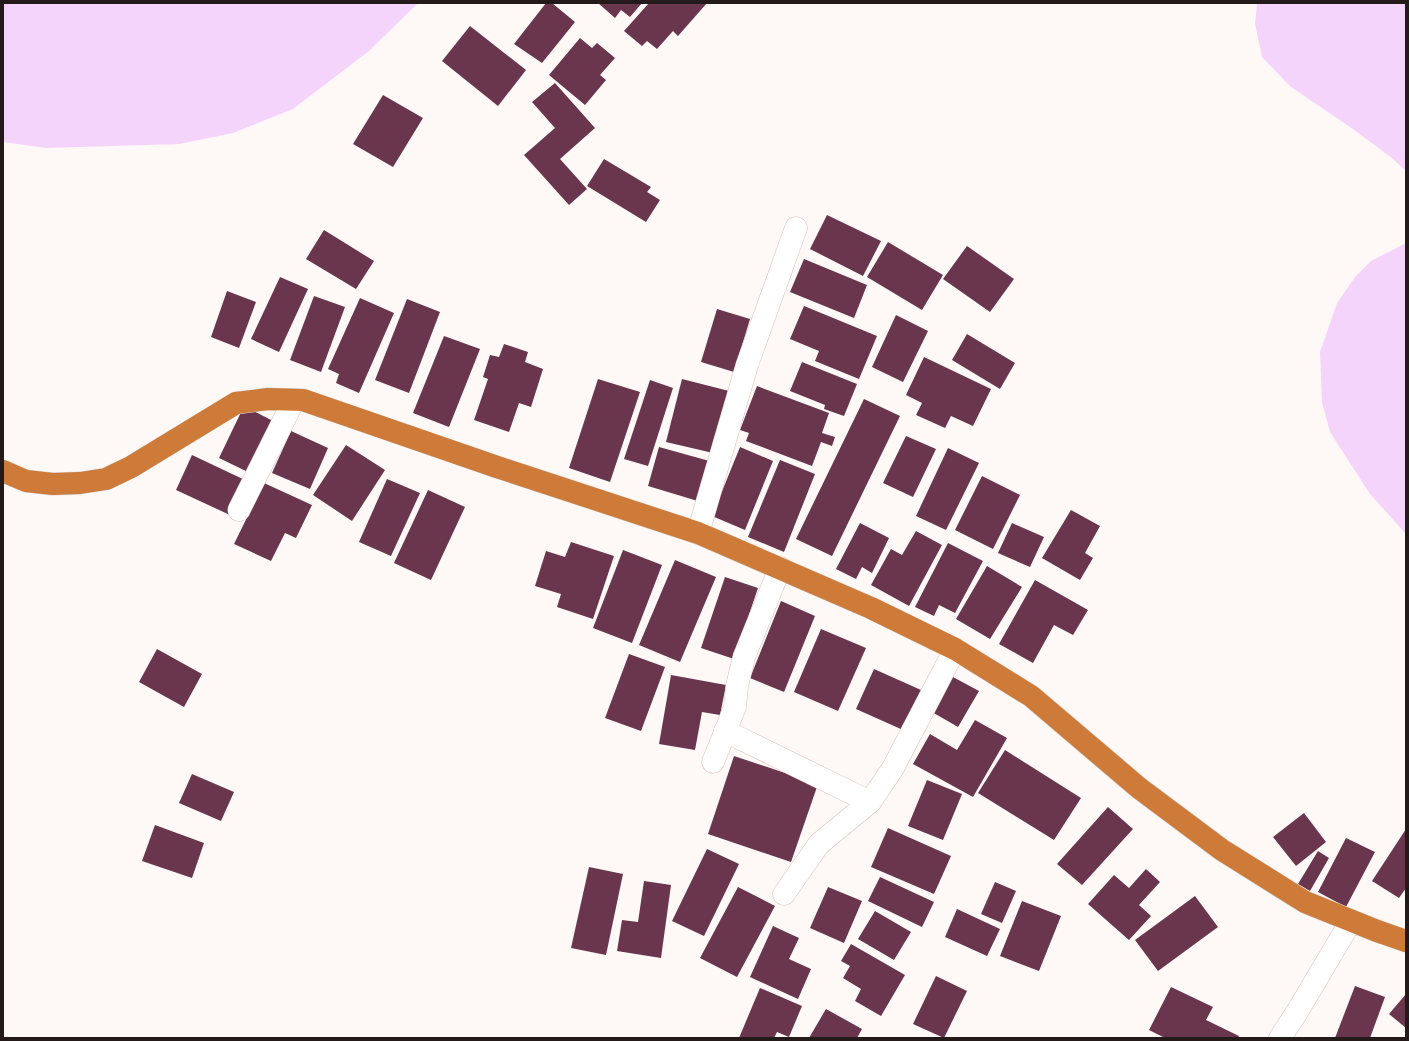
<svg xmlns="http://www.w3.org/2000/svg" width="1409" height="1041" viewBox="0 0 1409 1041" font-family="'PT Sans Narrow',sans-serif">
	<rect width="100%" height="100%" fill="#fef8f7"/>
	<g fill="#f5d4fb">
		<path d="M3,3H418L369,51L293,109L233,133L179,144L46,148L3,142Z"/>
		<path d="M1257,3H1406V171L1392,158L1350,127L1291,87L1262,57L1255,24Z"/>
		<path d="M1406,243V534L1370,494L1330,432L1322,402L1320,352L1337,303L1355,277L1371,261Z"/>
	</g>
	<g fill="#69364d">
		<path d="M546,3H552L575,22L542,63L514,44Z"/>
		<path d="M598,3H642L630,17L621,10L615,18Z"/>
		<path d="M649,3H707L678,36L673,31L657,49L647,41L642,46L624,31Z"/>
		<path d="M470,26L526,70L498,106L442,61Z"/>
		<path d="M580,38L592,48L597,43L615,58L600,75L606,80L585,105L549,75Z"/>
		<path d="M555,83L595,128L560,159L587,189L569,205L524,155L555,128L532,102Z"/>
		<path d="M383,95L423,118L393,167L353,144Z"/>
		<path d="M604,159L651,187L647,192L660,200L646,222L587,186Z"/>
		<path d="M827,215L881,241L863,276L810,249Z"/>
		<path d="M324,230L374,261L356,289L306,259Z"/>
		<path d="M888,242L943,275L922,310L867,277Z"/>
		<path d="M967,246L1014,279L990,312L943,279Z"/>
		<path d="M804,259L867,285L854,318L790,292Z"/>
		<path d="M280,277L308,289L279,352L251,339Z"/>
		<path d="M227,291L256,302L239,348L211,337Z"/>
		<path d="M314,296L345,307L321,372L290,360Z"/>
		<path d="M360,298L394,313L359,393L336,383L339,374L328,369Z"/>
		<path d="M407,299L440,312L409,393L375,380Z"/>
		<path d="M804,306L877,336L859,379L815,361L819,351L790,339Z"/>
		<path d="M717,309L750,319L734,372L701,362Z"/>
		<path d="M896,315L928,331L903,382L872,367Z"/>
		<path d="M967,334L1015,363L1000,389L952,360Z"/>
		<path d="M444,336L480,349L449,427L413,413Z"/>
		<path d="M504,344L528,352L525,362L543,369L531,407L519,403L509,432L474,420L488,379L483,377L490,355L499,357Z"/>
		<path d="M924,357L991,389L973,426L951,416L945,428L916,415L922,403L906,395Z"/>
		<path d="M802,362L857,384L844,416L824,409L825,405L790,391Z"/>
		<path d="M598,379L640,392L610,482L569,468Z"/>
		<path d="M682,379L729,391L713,453L666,442Z"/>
		<path d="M650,380L673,388L648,466L624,459Z"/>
		<path d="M757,386L829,413L822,433L835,437L832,446L821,442L812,466L746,441L749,433L740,430Z"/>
		<path d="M864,399L900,416L832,556L796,539Z"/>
		<path d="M244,406L275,422L250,473L219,458Z"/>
		<path d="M291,431L328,448L310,489L272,473Z"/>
		<path d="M906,436L936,449L913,497L883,483Z"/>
		<path d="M346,445L385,470L352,521L313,495Z"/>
		<path d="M659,447L713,462L701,502L648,486Z"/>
		<path d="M740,447L773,461L745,530L712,516Z"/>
		<path d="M948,448L979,463L946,530L916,516Z"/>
		<path d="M192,455L247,481L230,515L176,490Z"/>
		<path d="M780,460L815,474L784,552L748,537Z"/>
		<path d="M982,476L1020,495L993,549L955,530Z"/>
		<path d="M387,479L420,493L391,556L359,542Z"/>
		<path d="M264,483L312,505L296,538L285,533L271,561L234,544Z"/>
		<path d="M428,490L465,507L431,580L394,563Z"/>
		<path d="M1071,510L1100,526L1085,553L1093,558L1080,580L1042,558Z"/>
		<path d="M860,523L889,538L872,573L862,567L856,579L836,569Z"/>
		<path d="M1012,523L1044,537L1030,567L998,553Z"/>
		<path d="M916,531L942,545L909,606L871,585L891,549L902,555Z"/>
		<path d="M571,542L614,556L593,619L557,607L561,594L535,586L546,551L565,557Z"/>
		<path d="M948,543L983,561L955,613L939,605L934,616L915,607Z"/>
		<path d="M623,550L662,565L632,643L593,628Z"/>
		<path d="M675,560L716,577L680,662L639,645Z"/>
		<path d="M987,566L1022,587L990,639L956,619Z"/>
		<path d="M725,577L758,588L734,659L701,648Z"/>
		<path d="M1035,580L1088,610L1073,635L1054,625L1033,663L999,644Z"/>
		<path d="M781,601L815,616L784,692L750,678Z"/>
		<path d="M821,629L866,648L838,711L794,692Z"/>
		<path d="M157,649L202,674L184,707L139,682Z"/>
		<path d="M629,654L665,667L641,731L605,718Z"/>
		<path d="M874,669L921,690L903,730L856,709Z"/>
		<path d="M671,675L726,685L720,715L702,712L695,750L659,744Z"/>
		<path d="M953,677L979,691L958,727L932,712Z"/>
		<path d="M975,720L1007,738L973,797L913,764L930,734L957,750Z"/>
		<path d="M1005,750L1081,798L1054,840L978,793Z"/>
		<path d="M734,756L818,784L791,862L708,834Z"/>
		<path d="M192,774L234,792L221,821L179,803Z"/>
		<path d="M927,780L962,794L943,840L908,826Z"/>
		<path d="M1108,807L1133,829L1082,885L1057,864Z"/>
		<path d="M1304,813L1326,842L1296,866L1273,837Z"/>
		<path d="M155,825L204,843L192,878L142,861Z"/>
		<path d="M888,828L951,856L934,894L871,867Z"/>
		<path d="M1406,829V888L1399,898L1372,881Z"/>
		<path d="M1346,838L1375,852L1346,907L1318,892Z"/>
		<path d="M707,849L739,864L704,936L672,921Z"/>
		<path d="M1318,851L1329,858L1310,891L1298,884Z"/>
		<path d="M589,867L623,874L606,955L571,948Z"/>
		<path d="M1146,869L1160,882L1139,905L1151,916L1129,940L1088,904L1114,875L1129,888Z"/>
		<path d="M880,877L934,902L922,927L868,901Z"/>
		<path d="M644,881L671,885L661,958L617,951L622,920L638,922Z"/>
		<path d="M995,882L1016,891L1002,923L981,914Z"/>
		<path d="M738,887L775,906L737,977L700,958Z"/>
		<path d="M828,887L862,901L844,943L810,928Z"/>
		<path d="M1195,896L1218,927L1158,971L1135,940Z"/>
		<path d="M1022,901L1061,916L1039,971L1000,956Z"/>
		<path d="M957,909L1000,929L987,956L945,937Z"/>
		<path d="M875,911L911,932L894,960L858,939Z"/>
		<path d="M773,926L799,938L789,959L811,969L798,999L750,977Z"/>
		<path d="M851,944L905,975L881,1016L855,1001L861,989L843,978L850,966L841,961Z"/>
		<path d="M936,976L967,991L944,1038L913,1024Z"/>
		<path d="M1355,986L1385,997L1370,1038H1335Z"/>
		<path d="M1171,987L1213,1007L1206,1020L1239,1036L1238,1038H1165L1149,1030Z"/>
		<path d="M760,988L802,1006L789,1037L777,1032L774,1038H739Z"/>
		<path d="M1406,994V1028L1389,1014Z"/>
		<path d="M826,1009L862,1029L857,1038H809Z"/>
	</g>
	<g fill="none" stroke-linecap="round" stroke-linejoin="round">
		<defs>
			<g id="minor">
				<path d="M239,510L294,400"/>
				<path d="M698,533L747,365L796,228"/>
				<path d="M725,731L870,802"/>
				<path d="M713,762L735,707L737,686L744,657L780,568"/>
				<path d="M784,894L819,844L870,802L893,768L955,649"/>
				<path d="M1280,1038L1297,1012L1351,921"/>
			</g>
			<path id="highway" d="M3,471L26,481L53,484L80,483L106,479L131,467L236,403L268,399L303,400L497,467L698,533L871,608L955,649L1031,696L1139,788L1222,850L1305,902L1377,931L1406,941"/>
		</defs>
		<use href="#minor" stroke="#d9bebc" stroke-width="23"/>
		<use href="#highway" stroke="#d7d6d6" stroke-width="23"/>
		<use href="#minor" stroke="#fff" stroke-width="22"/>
		<use href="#highway" stroke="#ce7a38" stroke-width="22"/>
	</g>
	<rect width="1409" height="1041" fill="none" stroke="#231a19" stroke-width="8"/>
</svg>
